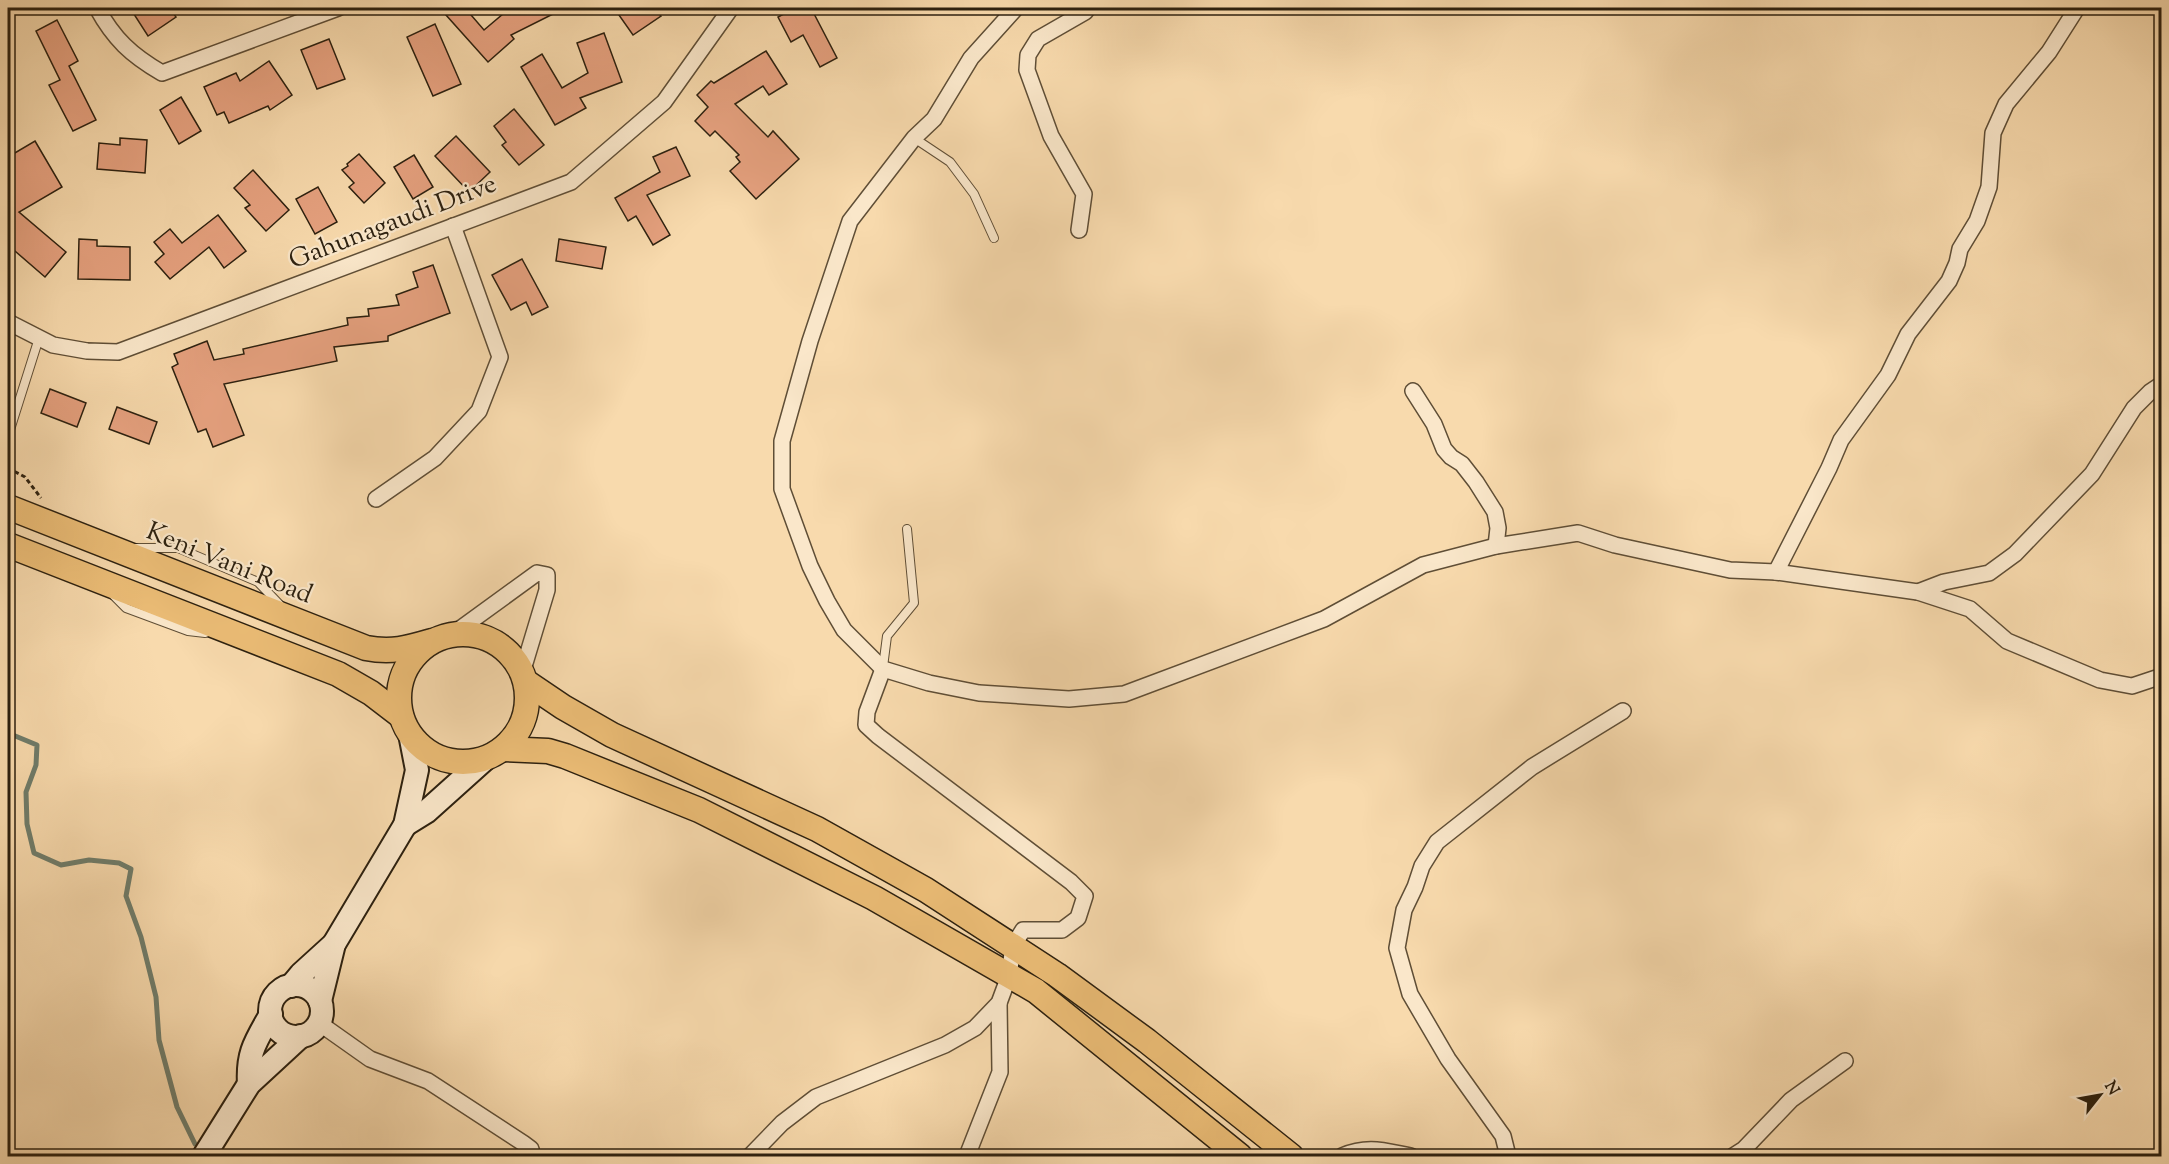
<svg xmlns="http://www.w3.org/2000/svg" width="2169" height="1164" viewBox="0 0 2169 1164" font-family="'Sorts Mill Goudy',serif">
	<rect width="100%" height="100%" fill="#f8daad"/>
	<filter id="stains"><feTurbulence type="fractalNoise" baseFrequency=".00333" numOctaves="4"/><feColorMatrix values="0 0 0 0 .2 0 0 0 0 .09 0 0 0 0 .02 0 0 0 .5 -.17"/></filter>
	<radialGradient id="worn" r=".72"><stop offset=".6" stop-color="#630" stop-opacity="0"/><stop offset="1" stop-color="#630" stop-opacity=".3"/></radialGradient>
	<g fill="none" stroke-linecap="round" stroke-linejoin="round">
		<path stroke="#707d6b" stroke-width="5" d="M8,733L37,745L36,765L26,792L27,824L34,853L61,865L89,860L119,863L131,869L126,896L141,937L156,997L159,1040L177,1107L195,1144"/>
	</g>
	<g fill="#e6a17f" stroke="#2c200f" stroke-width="1.5">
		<path d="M130,8H170L176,17L148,36Z"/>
		<path d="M455,8H465L484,30L510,8H565L511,35L514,39L488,62L446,15Z"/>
		<path d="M614,8H655L661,16L633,35Z"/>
		<path d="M795,8H811L837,58L820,67L803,35L791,42L778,17Z"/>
		<path d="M57,20L78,61L69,66L96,120L73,131L49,85L60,80L36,31Z"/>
		<path d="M435,24L461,84L433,96L407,37Z"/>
		<path d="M604,33L622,82L580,98L586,108L555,125L521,67L542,54L562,88L588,73L577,43Z"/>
		<path d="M329,39L345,79L317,89L301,50Z"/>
		<path d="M766,51L787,84L769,95L763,86L735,104L768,137L773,131L799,159L756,199L730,171L740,162L736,157L739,155L715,131L710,136L695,121L708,107L697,95L711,81L714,83Z"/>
		<path d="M269,61L292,95L270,110L268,106L229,123L224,112L217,115L204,87L236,73L240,81Z"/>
		<path d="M181,97L201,131L179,144L160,110Z"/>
		<path d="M514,109L544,145L519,165L502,145L506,142L494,126Z"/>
		<path d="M456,136L490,172L469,192L435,156Z"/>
		<path d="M120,138L147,140L145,173L97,169L99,143L120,145Z"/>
		<path d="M35,141L62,187L19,212L66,252L45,277L8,245V179L12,176L8,168V157Z"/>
		<path d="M676,147L690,176L647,195L670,235L653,245L636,216L628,221L615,198L660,172L653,157Z"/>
		<path d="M359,154L385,183L364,203L349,187L354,183L342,170L348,166L347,164Z"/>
		<path d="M414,155L433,187L413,199L394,167Z"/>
		<path d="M253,170L289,210L266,231L245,208L250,205L234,188Z"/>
		<path d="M318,187L337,222L315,234L296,199Z"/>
		<path d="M218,215L246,251L224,268L209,247L170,279L155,262L164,254L154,242L170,229L182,243Z"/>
		<path d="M79,239L97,240V246L130,247V280L78,279Z"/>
		<path d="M559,239L606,247L602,269L556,261Z"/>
		<path d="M522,259L548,307L532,315L526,302L511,310L492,275Z"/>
		<path d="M433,265L450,313L388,336V341L334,347L337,361L224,384L244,435L213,447L206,429L198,432L172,367L178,364L174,354L207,341L214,360L244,354L243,349L348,325L347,318L369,316L368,309L399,305L396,295L418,287L413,272Z"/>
		<path d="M50,389L86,403L77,427L41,413Z"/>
		<path d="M117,407L157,422L149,444L109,429Z"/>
	</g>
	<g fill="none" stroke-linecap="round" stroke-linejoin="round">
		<defs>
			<g id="lane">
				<path d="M914,138L950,162L974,194L994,238"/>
				<path d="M8,436L39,338"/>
				<path d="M135,548H178L258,582L280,605"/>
				<path d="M113,595L126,608L188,631L205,633"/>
				<path d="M883,667L887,636L914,603L907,529"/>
			</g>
			<g id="street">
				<path d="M97,8C114,39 131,55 162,73L338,8"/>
				<path d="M1016,8L971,58L934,119L914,138L850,221L810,341L782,441V489L810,566L827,601L844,630L883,669L929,683L979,693L1069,699L1124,694L1324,619L1423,565L1496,546L1578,533L1615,545L1730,570L1776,572L1918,592L1970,609L2007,641L2100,680L2132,686L2162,676"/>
				<path d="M1079,230L1084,194L1051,136L1027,70L1028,55L1038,39L1085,12L1088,8"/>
				<path d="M8,322L53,345L87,351L118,352L571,182L664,102L731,8"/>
				<path d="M1413,391L1434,424L1444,449L1451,457L1462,464L1476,482L1495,512L1498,528L1496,546"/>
				<path d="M376,499L435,458L479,411L500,357L453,226"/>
				<path d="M1776,572L1829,468L1841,440L1888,375L1908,334L1949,281L1957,263L1960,249L1977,221L1989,187L1993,133L2006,104L2049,52L2077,8"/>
				<path d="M1918,592L1944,582L1989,573L2015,554L2092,474L2134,408L2150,392L2162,384"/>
				<path d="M453,634L537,573L547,575V590L522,673"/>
				<path d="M319,1023L370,1059L428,1081L523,1143L531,1149L532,1156"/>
				<path d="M750,1156L782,1123L816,1097L945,1045L975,1028L999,1003L1009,976L1013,946L1023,930H1062L1078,918L1085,896L1071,882L878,736L866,725L867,712L883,669"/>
				<path d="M967,1156L1000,1072L999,1003"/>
				<path d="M1342,1156C1368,1145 1384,1151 1411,1156"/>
				<path d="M1508,1156L1503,1136L1448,1059L1410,994L1397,948L1404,910L1415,887L1422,866L1437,842L1532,767L1623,711"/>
				<path d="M1733,1156L1744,1149L1791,1100L1845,1061"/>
			</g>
			<g id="secondary">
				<path d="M405,825L426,812L485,759"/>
				<circle cx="296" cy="1011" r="26"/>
				<path d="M291,986L301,974L334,944"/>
				<path d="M320,1001L334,944L405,825L417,770L410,734"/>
				<path d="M249,1084C247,1052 256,1041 271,1014"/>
				<path d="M204,1156L249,1084L301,1036"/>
			</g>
			<g id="primary">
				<path d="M8,507L366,648C392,653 408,648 432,641"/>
				<path d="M8,545L338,674L371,693L401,716"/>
				<circle cx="463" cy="698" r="64"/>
				<path d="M526,682L563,707L612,735L817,829L926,890L1057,975L1147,1041L1291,1156"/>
				<path d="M503,749L548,751L565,756L699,810L874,898L1036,991L1240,1156"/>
			</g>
		</defs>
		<use href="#lane" stroke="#5f4e36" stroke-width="10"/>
		<use href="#street" stroke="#5f4e36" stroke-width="18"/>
		<use href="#secondary" stroke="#2c200f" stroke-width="26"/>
		<use href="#primary" stroke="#2c200f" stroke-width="27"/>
		<path stroke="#2c200f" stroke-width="3" stroke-dasharray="4.5 3" stroke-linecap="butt" d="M8,468L25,477L41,498"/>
		<use href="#lane" stroke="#fae7ca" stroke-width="8"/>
		<use href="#street" stroke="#fae7ca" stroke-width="15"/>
		<use href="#secondary" stroke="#fae7ca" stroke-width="22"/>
		<use href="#primary" stroke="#ecbd76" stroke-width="24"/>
	</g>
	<g text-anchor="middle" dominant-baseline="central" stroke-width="4.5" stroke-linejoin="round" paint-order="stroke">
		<g font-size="26" fill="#2c200f" stroke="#fae7ca">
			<text transform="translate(393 223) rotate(-21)">Gahunagaudi Drive</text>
			<text transform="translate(229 564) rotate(22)">Keni Vani Road</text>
		</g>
	</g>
	<rect width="2169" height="1164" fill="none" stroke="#f8daad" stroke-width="30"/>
	<rect x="9" y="9" width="2151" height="1146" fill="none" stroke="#2c200f" stroke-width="3"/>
	<rect x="15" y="15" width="2139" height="1134" fill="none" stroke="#2c200f" stroke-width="1.5"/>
	<g transform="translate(2100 1095) rotate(59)" stroke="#fae7ca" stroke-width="4.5" paint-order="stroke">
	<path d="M0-4.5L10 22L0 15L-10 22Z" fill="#2c200f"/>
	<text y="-9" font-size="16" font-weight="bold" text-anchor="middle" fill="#2c200f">N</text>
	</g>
	<rect width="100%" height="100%" filter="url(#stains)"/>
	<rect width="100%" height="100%" fill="url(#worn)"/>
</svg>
